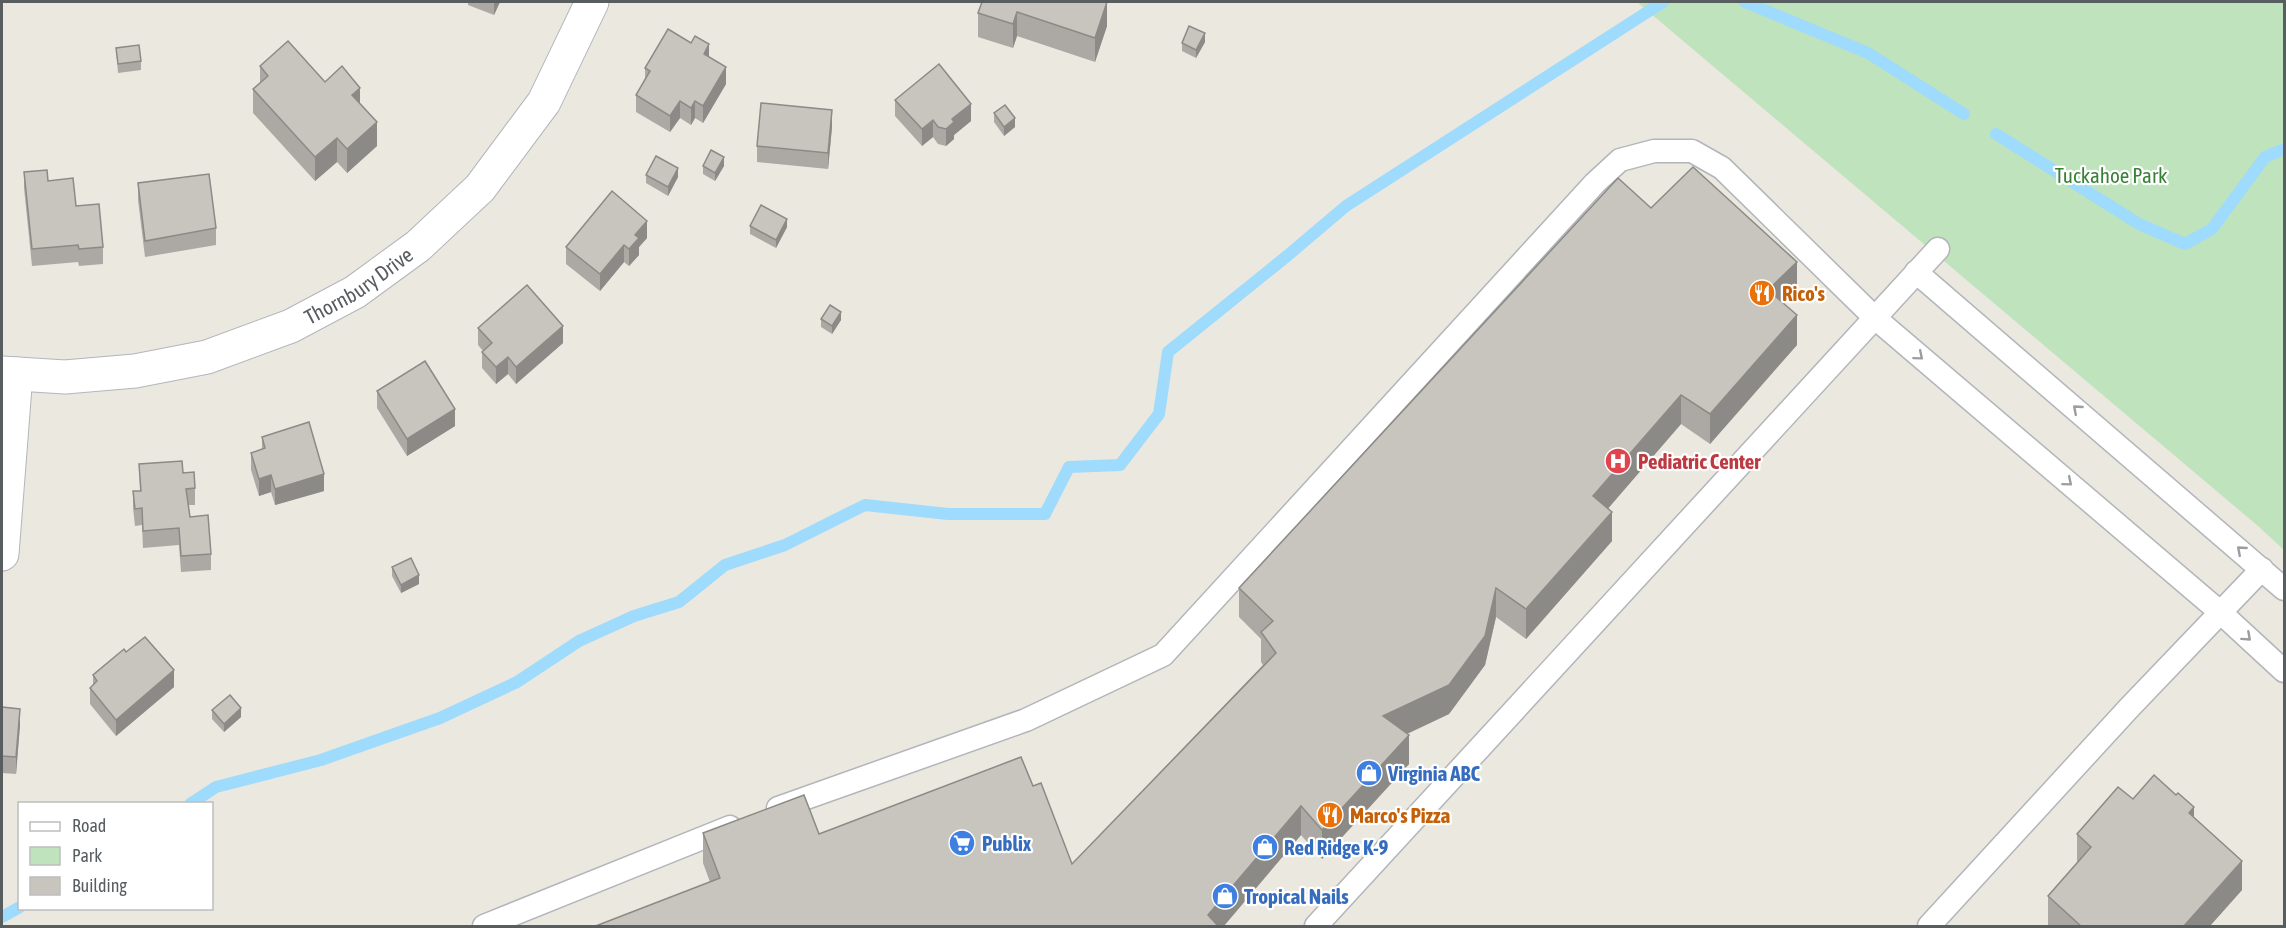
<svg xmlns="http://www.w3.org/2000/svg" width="2286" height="928" viewBox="0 0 2286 928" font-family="'Asap Condensed',sans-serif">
	<rect width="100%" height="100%" fill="#ebe8df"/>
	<path fill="#bfe3bc" d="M1637,2H2284V550L2258,526Z"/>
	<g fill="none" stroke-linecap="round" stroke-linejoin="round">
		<g stroke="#9edbfd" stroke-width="12">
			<path d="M1745,2L1868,53L1964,114"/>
			<path d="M1996,134L2139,224L2185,244L2212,229L2265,157L2284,149"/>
			<path d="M190,804L216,787L321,760L440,718L517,682L579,641L634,616L679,602L725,565L785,545L865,505L948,514H1045L1069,467L1120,465L1159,414L1168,352L1287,256L1346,206L1663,2"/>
			<path d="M2,917L20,907"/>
		</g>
		<defs>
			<g id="lane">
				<path d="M1916,272L2284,589"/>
				<path d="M778,808L1026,720L1163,655L1595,183L1620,160L1654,151H1692L1722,168L1875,318L2220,612L2284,671"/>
				<path d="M484,926L730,827"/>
				<path d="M1316,926L1938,249"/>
				<path d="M1929,926L2129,708L2262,569"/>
			</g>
			<g id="street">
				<path id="s1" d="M2,373L65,377L135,371L207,357L291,326L355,292L418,246L480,188L544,102L592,2"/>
				<path d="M2,554L16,374"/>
			</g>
		</defs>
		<use href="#lane" stroke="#b2b6ba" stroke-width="25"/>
		<use href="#street" stroke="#b2b6ba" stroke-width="35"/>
		<use href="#lane" stroke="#fff" stroke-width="22"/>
		<use href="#street" stroke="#fff" stroke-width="33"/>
	</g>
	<g fill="#aca9a4">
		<path d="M468,2H500L494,15L468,5Z"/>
		<path d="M982,2L1107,26L1095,62L1017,36L1013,48L978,37V13Z"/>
		<path d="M1205,42L1196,58L1182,51V43Z"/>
		<path d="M116,48L141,61V70L118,73Z"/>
		<path d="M709,57L726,84L703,123L695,118L691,125L680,118L670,132L636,112V95L645,79V68Z"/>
		<path d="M260,66L325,82L360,104L377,146L347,173L337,162L315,181L253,113V89L260,83Z"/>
		<path d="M895,100L971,121L954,135V139L946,146L938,144L933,137L922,146L895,116Z"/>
		<path d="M994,113L1015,127L1004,136L994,122Z"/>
		<path d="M832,127L828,169L757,162V146Z"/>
		<path d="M703,166H724L715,181L703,174Z"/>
		<path d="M24,172L76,206L103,247V264L79,266L78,262L32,266L24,188Z"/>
		<path d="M646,175L678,177L668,196L646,183Z"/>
		<path d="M138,183L216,228V245L145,257L138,200Z"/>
		<path d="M1651,208L1797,292L1784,304L1797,345L1710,444L1681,424L1608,508L1612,541L1526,639L1496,617L1485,665L1449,714L1407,734L1409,764L1322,859L1301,835L1223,927H593L710,882L703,863V833L819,834L1033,786L1072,864L1263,665L1261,662V639L1239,617V588Z"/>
		<path d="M750,226L787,227L776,248L750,234Z"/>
		<path d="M647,238L639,247V255L629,266L624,262L600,291L566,264V247Z"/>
		<path d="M821,319L841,320L832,334L821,327Z"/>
		<path d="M478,328L563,343L516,384L508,374L496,384L482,368V352L483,351L478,345Z"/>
		<path d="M377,391L455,426L407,456L377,408Z"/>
		<path d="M262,437L324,491L275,505L271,492L259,496L251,470V453L262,450Z"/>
		<path d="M139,464L183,473L195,488V505H188L190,517L211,554V570L181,572L179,545L143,548L142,525L135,526L133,508V491H140Z"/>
		<path d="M392,567L419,584L401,593L392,576Z"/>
		<path d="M126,652L174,687L116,736L90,704V688L93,685V675Z"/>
		<path d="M2,707L20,725L16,774L2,773Z"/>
		<path d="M212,710L241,717L224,732L212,719Z"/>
		<path d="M2133,799L2194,818L2242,890L2209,927H2049L2048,926V896L2077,863V834Z"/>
	</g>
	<g fill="#8c8a86">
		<path d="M494,2H500L494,15Z"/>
		<path d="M1107,2V26L1095,62V38Z"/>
		<path d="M1017,12V36L1013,48V24Z"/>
		<path d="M1205,33V42L1196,58V50Z"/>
		<path d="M709,44V61L704,54Z"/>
		<path d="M726,67V84L703,123V106Z"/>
		<path d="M360,88V111L352,95Z"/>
		<path d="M680,101V118L670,132V116Z"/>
		<path d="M695,101V118L691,125V108Z"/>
		<path d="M971,104V121L954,135V139L946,146V129L952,119Z"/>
		<path d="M832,110V127L828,169V153Z"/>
		<path d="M1015,118V127L1004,136V127Z"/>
		<path d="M933,120V137L922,146V129Z"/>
		<path d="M377,122V146L347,173V149Z"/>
		<path d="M337,138V162L315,181V157Z"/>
		<path d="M724,157V166L715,181V173Z"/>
		<path d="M678,168V177L668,196V187Z"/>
		<path d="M787,219V227L776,248V240Z"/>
		<path d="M647,221V238L639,247V255L629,266V249L635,235Z"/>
		<path d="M624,245V262L600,291V274Z"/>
		<path d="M1797,262V292L1768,320V290Z"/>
		<path d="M841,312V320L832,334V326Z"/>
		<path d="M1797,315V345L1710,444V414Z"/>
		<path d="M563,326V343L516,384V367Z"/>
		<path d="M508,357V374L496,384V367Z"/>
		<path d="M1681,395V424L1593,526V496Z"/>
		<path d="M455,409V426L407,456V439Z"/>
		<path d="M324,474V491L275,505V489Z"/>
		<path d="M271,475V492L259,496V479Z"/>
		<path d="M1612,512V541L1526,639V609Z"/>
		<path d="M419,575V584L401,593V585Z"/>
		<path d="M1496,588V617L1485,665L1449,714L1383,745V716Z"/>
		<path d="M174,670V687L116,736V720Z"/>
		<path d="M241,708V717L224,732V724Z"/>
		<path d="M20,709V725L16,774V757Z"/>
		<path d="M1409,735V764L1322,859V830Z"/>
		<path d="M1301,806V835L1223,927H1208V915Z"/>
		<path d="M2194,807V836L2189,813Z"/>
		<path d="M2242,861V890L2209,927H2183Z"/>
	</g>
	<g fill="#c8c5bf" stroke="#8c8a86" stroke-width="1.5">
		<path d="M982,2H1107L1095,38L1017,12L1013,24L978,13Z"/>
		<path d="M1189,26L1205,33L1196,50L1182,43Z"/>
		<path d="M668,29L691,43L695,36L709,44L704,54L726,67L703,106L695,101L691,108L680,101L670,116L636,95L650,71L645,68Z"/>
		<path d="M288,41L325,82L342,66L360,88L352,95L377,122L347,149L337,138L315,157L253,89L268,76L260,66Z"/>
		<path d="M139,45L141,61L118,64L116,48Z"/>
		<path d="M939,64L971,104L952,119L954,122L946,129L938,127L933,120L922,129L895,100Z"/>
		<path d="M761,103L832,110L828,153L757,146Z"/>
		<path d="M1005,105L1015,118L1004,127L994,113Z"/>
		<path d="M711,150L724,157L715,173L703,166Z"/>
		<path d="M656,156L678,168L668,187L646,175Z"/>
		<path d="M1693,167L1797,262L1768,290L1797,315L1710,414L1681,395L1593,496L1612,512L1526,609L1496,588L1485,636L1449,685L1383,716L1409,735L1322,830L1301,806L1208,915L1219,927H593L720,878L703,833L804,795L819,834L1021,757L1033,786L1041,783L1072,864L1276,653L1261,632L1273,621L1239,588L1618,178L1651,208Z"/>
		<path d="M47,170L48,181L73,178L76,206L99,204L103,247L79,249L78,245L32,249L24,172Z"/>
		<path d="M209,174L216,228L145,241L138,183Z"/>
		<path d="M612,191L647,221L635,235L639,238L629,249L624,245L600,274L566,247Z"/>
		<path d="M761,205L787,219L776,240L750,226Z"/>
		<path d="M527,285L563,326L516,367L508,357L496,367L482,352L492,343L478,328Z"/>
		<path d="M830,305L841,312L832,326L821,319Z"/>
		<path d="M425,361L455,409L407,439L377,391Z"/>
		<path d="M309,422L324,474L275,489L271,475L259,479L251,453L265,448L262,437Z"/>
		<path d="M182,461L183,473L194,472L195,488L186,489L190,517L208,515L211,554L181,556L179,528L143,531L142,508L135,509L133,491H141L139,464Z"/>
		<path d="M411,558L419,575L401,585L392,567Z"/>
		<path d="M145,637L174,670L116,720L90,688L97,681L93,675L124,649L126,652Z"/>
		<path d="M230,695L241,708L224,724L212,710Z"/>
		<path d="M2,707L20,709L16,757L2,756Z"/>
		<path d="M2154,775L2176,795L2178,793L2194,807L2189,813L2242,861L2183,927H2082L2048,896L2091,847L2077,834L2118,787L2133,799Z"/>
	</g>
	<defs><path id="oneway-chevron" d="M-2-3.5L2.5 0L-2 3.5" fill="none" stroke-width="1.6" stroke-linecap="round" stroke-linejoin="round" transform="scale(1.5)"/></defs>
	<g stroke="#9b9ea0">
		<use href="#oneway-chevron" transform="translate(1919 356) rotate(40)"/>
		<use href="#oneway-chevron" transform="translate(2077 409) rotate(-139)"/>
		<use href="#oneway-chevron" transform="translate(2068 482) rotate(40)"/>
		<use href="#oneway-chevron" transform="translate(2241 550) rotate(-139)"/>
		<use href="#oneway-chevron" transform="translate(2247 637) rotate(42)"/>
	</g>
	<defs>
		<symbol id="restaurant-disc" viewBox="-11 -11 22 22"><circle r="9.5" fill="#e8710a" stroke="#fff"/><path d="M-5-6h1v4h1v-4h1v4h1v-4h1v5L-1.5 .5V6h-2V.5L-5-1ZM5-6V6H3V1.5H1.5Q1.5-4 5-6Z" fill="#fff"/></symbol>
		<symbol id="hospital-disc" viewBox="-11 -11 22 22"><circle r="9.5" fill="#e0444e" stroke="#fff"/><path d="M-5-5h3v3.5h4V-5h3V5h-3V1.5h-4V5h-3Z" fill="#fff"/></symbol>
		<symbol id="shop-disc" viewBox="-11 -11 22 22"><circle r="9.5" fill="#3f7fe0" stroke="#fff"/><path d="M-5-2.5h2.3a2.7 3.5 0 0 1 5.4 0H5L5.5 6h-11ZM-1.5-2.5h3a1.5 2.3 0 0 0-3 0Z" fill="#fff"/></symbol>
		<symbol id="supermarket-disc" viewBox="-11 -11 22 22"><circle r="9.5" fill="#3f7fe0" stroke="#fff"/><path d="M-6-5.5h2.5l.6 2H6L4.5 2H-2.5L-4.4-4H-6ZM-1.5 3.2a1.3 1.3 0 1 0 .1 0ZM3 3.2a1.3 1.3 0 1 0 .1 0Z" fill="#fff"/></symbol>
	</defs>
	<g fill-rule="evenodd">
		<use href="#restaurant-disc" x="1747" y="278" width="30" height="30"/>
		<use href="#hospital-disc" x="1603" y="446" width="30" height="30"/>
		<use href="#shop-disc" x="1354" y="758" width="30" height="30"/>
		<use href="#restaurant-disc" x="1315" y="800" width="30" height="30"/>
		<use href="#supermarket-disc" x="947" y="828" width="30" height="30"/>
		<use href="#shop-disc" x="1250" y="832" width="30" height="30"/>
		<use href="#shop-disc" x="1210" y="881" width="30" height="30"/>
	</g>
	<g text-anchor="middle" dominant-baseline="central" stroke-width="4.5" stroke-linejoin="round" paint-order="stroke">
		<g font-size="21" fill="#388236" stroke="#fff">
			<text x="2111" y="175">Tuckahoe Park</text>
		</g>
		<g font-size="21" fill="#585d60" stroke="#fff">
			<text stroke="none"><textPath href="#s1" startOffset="375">Thornbury Drive</textPath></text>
		</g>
		<g font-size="21" font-weight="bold" fill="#c56008" stroke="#fff" text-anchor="start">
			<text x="1782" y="293">Rico's</text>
			<text x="1350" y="815">Marco's Pizza</text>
		</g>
		<g font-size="21" font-weight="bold" fill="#be3a42" stroke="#fff" text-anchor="start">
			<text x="1638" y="461">Pediatric Center</text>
		</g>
		<g font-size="21" font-weight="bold" fill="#366cbe" stroke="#fff" text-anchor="start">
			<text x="1388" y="773">Virginia ABC</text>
			<text x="982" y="843">Publix</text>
			<text x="1284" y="847">Red Ridge K-9</text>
			<text x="1244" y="896">Tropical Nails</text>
		</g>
	</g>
	<rect width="2286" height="928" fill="none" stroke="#585d60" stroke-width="6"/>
	<rect x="18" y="802" width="195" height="108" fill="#ffffff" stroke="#bcbebf" stroke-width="1.5"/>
	<rect x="30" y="822" width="30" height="9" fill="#ffffff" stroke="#bcbebf" stroke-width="1.5"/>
	<text x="72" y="832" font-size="18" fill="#585d60">Road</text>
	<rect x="30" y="847" width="30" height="18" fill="#bfe3bc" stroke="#bcbebf" stroke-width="1.5"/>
	<text x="72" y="862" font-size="18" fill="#585d60">Park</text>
	<rect x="30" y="877" width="30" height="18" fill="#c8c5bf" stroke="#bcbebf" stroke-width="1.5"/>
	<text x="72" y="892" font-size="18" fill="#585d60">Building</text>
</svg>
